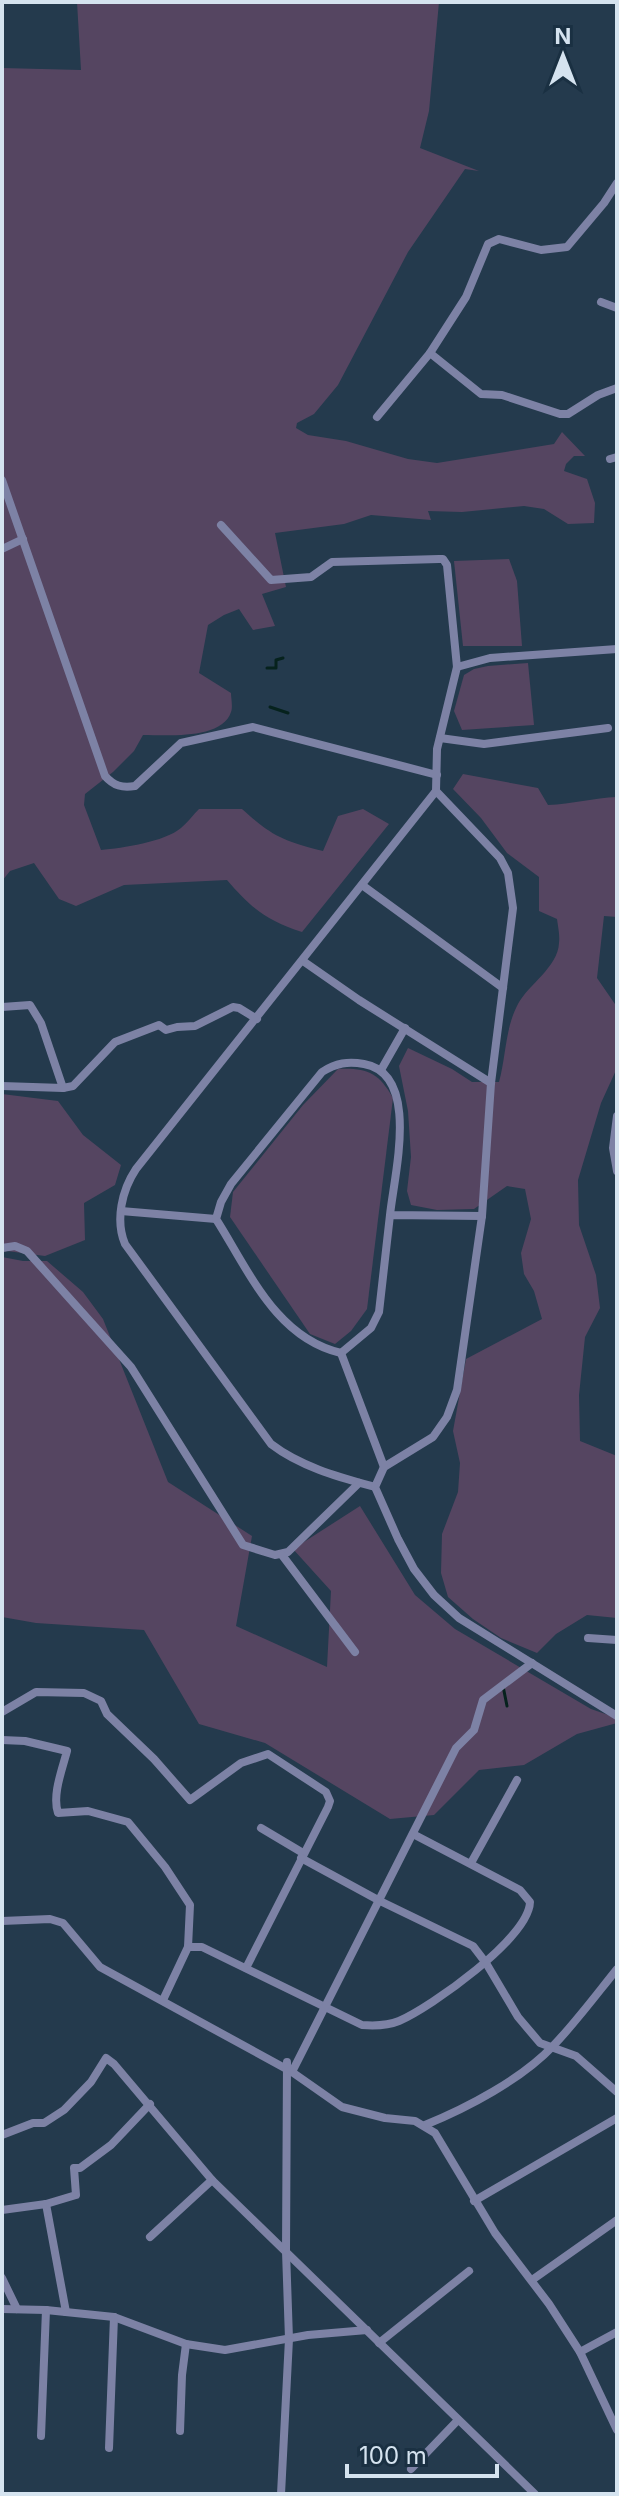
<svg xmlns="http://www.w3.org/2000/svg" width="619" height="2496" viewBox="0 0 619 2496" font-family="Inter,sans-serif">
	<rect width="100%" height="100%" fill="#243a4d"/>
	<g fill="#554561">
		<path d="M77,2H439L429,111L420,148L479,171L465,169L408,252L338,385L314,414L297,423L296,428L308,435L346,441L408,459L437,463L554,444L562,432L585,456H574L566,464L564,471L587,479L595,503L594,523L568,524L544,509L524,506L462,512L428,511L431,520L371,515L344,524L275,533L286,587L262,594L275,626L253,630L239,609L224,615L208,625L199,673L231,693C231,698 233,707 231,712C222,740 166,735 143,735L134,751L113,772L85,794L84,805L101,850C123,848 164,842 181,828C187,823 193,815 199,809H242C272,836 283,841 323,851L338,816L363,809L389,824L302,932C266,920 251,908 227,880L124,885L76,906L59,899L34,863L10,871L2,881V68L81,70Z"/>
		<path d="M509,559L517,581L522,646H463L454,561Z"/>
		<path d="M528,663L534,725L462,730L454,711L464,675L474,669L488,666Z"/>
		<path d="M463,774L538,788L548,805C572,804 594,798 617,797V917L604,916L597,978L617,1007V1068L601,1103L578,1180L579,1225L596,1275L600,1308L585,1337L579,1395L580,1441L617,1456V1618L587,1615L556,1634L537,1653L501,1638L473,1619L448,1597L441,1573L442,1534L458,1492L460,1463L453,1431L466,1359L542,1319L534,1291L524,1274L521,1253L531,1219L525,1189L507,1186L474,1209L437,1210L411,1205L407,1191L411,1157L408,1111L399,1066L408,1048L452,1069L472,1082H499C506,1057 505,1028 518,1004C528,985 558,967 559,943C560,935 558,927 557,919L539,911V877L507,853L481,818L453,789Z"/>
		<path d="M338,1069C367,1068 378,1072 393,1098L367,1309L351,1331L335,1344L310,1334L230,1217L233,1192L303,1105Z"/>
		<path d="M2,1094L58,1101L83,1135L121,1165L115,1185L84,1203L85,1240L45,1256L7,1251L2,1253Z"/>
		<path d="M2,1257L23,1261H47L83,1292L103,1319L168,1482L252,1536L236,1626L327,1667L331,1591L293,1549L360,1506L415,1595L455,1629L591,1709L617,1718V1723L577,1734L524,1765L479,1770L434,1815L390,1819L265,1743L199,1724L144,1630L36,1623L2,1617Z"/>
	</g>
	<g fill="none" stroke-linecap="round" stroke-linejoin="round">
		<g stroke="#06221d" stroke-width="3">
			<path d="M267,668H276V660L283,658"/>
			<path d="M270,707L288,713"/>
			<path d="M503,1686L507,1706"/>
		</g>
		<g stroke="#7d82a5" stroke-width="8">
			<path d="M617,183L604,203L567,247L541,250L499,239L488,244L466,297L430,353L481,394L502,395L560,414H568L598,395L617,388"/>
			<path d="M601,302L617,308"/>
			<path d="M377,417L430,353"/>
			<path d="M610,459L617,457"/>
			<path d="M2,480L105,776C114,786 122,788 135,786L181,743L253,727L437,775"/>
			<path d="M221,525L271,580L311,577L332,562L439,559H443L447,565L457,667L437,749L436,791L136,1169C122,1190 115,1220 125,1244L271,1444C301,1467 339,1477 375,1487"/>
			<path d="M2,549L23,539"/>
			<path d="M457,667L490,658L617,649"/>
			<path d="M440,738L484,744L608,728"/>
			<path d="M436,791L500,858L508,873L513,908L491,1083L482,1216L457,1390L447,1417L433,1437L384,1467L375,1487L398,1539L414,1569L434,1595L459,1618L617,1716"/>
			<path d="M362,885L503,988"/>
			<path d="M303,961L359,1000L491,1083"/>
			<path d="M2,1007L30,1005L41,1023L63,1088"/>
			<path d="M381,1070L405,1028"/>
			<path d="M2,1086L63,1088L73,1086L115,1042L159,1025L166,1030L177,1027L195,1026L233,1007L239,1008L257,1019"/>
			<path d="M617,1116L613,1148L617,1171"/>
			<path d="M121,1211L216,1219"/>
			<path d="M390,1215C394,1175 421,1074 364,1064C348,1061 336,1063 322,1072L231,1184L221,1202L216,1219C249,1271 276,1338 341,1353L371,1328L379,1312L390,1215L482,1216"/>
			<path d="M2,1248L15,1246L27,1251L131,1367L243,1545L275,1555L288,1552L359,1483"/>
			<path d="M341,1353L384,1467"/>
			<path d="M282,1555L355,1652"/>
			<path d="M588,1638L617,1640"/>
			<path d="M2,1712L36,1692L84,1693L101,1701L107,1714L154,1759L190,1800L241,1763L268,1754L326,1792L330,1801L328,1807L246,1968"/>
			<path d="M2,1740L25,1741L67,1751C62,1770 52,1795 58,1813L88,1811L128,1822L165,1867L190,1905L188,1947L163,2000"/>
			<path d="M261,1828L303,1853"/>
			<path d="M301,1858L380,1901L473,1946L486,1963L518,2017L540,2043L576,2056L617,2092"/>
			<path d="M471,1863L517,1780"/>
			<path d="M2,1921L50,1919L63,1923L100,1967L292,2072L342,2107L385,2118L415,2121L435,2133L495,2233L549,2304L580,2352L617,2430"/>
			<path d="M188,1947H202L362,2025C375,2026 387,2026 399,2021C431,2007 529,1938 530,1902L520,1890L413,1834"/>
			<path d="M292,2072L456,1748L474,1730L483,1700L532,1663"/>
			<path d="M425,2125C467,2108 522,2079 553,2046C576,2022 596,1995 617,1969"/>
			<path d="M2,2135L33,2123H44L64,2110L91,2082L106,2058L114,2064L212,2180L535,2494"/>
			<path d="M474,2201L617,2118"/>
			<path d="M46,2204L66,2312"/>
			<path d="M2,2210L46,2204L76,2195L74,2168H80L111,2145L150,2104"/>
			<path d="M150,2237L212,2180"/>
			<path d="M2,2278L17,2309"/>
			<path d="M532,2280L617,2220"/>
			<path d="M2,2309L46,2310L114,2317L186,2344L225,2350L308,2335L367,2330"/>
			<path d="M379,2343L469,2271"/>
			<path d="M580,2352L617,2332"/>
			<path d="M180,2431L182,2375L186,2344"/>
			<path d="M41,2436L46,2310"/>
			<path d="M109,2448L114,2317"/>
			<path d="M411,2469L458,2420"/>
			<path d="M281,2494L289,2339L286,2251L287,2062"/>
		</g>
	</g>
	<rect width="619" height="2496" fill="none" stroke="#d5e3ef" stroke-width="8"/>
	<g transform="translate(563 56)" stroke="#1a3042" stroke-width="6" paint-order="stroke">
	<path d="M0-6L14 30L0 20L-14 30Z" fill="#d5e3ef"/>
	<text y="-12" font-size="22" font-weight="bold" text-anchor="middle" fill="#d5e3ef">N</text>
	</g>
	<path d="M347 2464v12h150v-12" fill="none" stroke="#d5e3ef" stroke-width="4"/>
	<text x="359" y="2464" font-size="24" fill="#d5e3ef" stroke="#1a3042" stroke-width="6" paint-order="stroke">100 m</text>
</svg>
